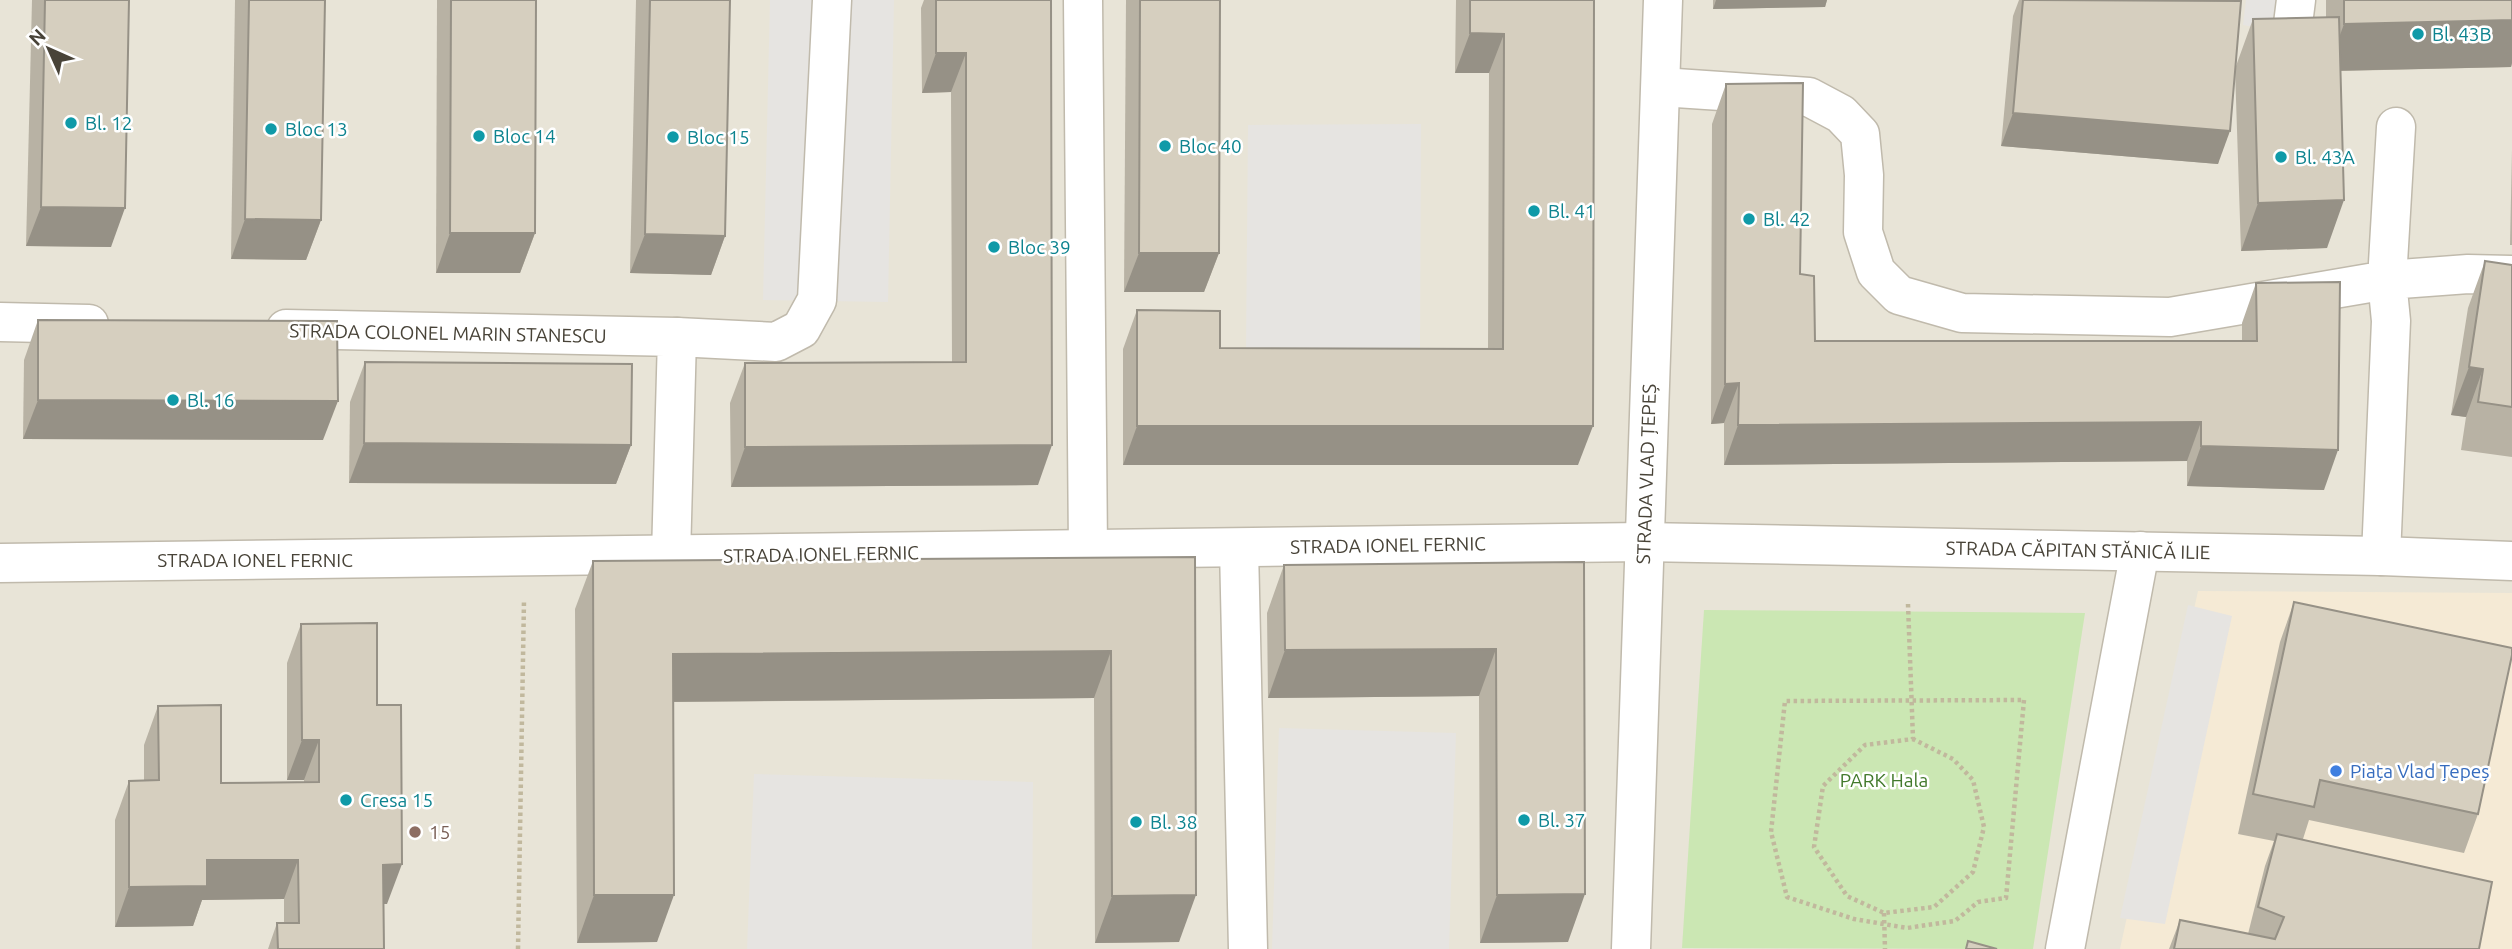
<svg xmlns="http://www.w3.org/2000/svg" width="2512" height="949" viewBox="0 0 2512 949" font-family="Ubuntu,sans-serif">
	<rect width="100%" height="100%" fill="#f4f2e9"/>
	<rect fill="#e8e4d7" x="0" y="0" width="2512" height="949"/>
	<path fill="#f5ead5" d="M2198,591L2512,593V949H2120Z"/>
	<path fill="#cbe7b3" d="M1704,610L2085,613L2033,949L1682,948Z"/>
	<g fill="#e6e4e1">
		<path d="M770,0H894L888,302L763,300Z"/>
		<path d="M2246,0H2312L2305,37L2243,25Z"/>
		<path d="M1421,124L1420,350H1246L1248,125Z"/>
		<path d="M2188,605L2232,616L2165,924L2120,918Z"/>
		<path d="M1279,728L1456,733L1449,949H1272Z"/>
		<path d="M754,774L1033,782L1032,949H747Z"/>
	</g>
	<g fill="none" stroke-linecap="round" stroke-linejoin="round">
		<defs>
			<g id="minor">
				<path d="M1083,0L1088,550"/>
				<path d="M2293,24L2296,0"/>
				<path d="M1661,87L1809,97L1841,114L1860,134L1864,175L1863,232L1876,272L1899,295L1962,313L2170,317L2387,280L2396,127"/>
				<path d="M0,322L89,324"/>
				<path d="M286,329L677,337L671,556"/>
				<path d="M677,337L776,342L801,329L817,300L832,0"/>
				<path d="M1239,548L1248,949"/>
				<path d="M2381,556L2391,321L2387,280L2468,274L2512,275"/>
				<path d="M0,563L1643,542L2381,556L2512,561"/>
				<path d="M1631,949L1663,0"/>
				<path d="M2065,949L2140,551"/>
			</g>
		</defs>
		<use href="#minor" stroke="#c0baac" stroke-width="41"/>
		<g stroke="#c1b89d" stroke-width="4.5" stroke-dasharray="3.5 3.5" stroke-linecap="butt">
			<path d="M1908,604L1913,739L1865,745L1823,786L1814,847L1847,896L1884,913L1934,907L1973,872L1984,827L1973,780L1953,759L1913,739"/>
			<path d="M2024,700L2006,898L1978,902L1955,921L1907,928L1854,919L1787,897L1771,832L1785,701Z"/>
			<path d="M1884,913L1885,949"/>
			<path d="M518,949L524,600"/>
		</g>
		<use href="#minor" stroke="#fff" stroke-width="38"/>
	</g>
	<g fill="#b8b2a4">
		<path d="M32,0H129L111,247L26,246Z"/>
		<path d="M235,0H325L321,220L306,260L231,259Z"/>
		<path d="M437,0H536L535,233L520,273H436Z"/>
		<path d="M636,0H730L725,236L711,275L630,273Z"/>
		<path d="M924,0H1051L1038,485L731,487L730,403L745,363L952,362L951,92L922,93L921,8Z"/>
		<path d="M1126,0H1220L1219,253L1204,292H1124Z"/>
		<path d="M1456,0H1594L1578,465H1123V349L1137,310L1220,348L1488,349L1489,73H1455Z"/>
		<path d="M1713,0H1827L1825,7L1713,9Z"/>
		<path d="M2019,0H2231L2236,66L2253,19L2326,17V0H2512V63L2511,67L2341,71L2327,248L2241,251L2235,69L2218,164L2001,146L2013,16Z"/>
		<path d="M1726,84L1800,274L1815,341H2242V323L2256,283L2324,490L2187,486V461L1724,465V423L1711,424L1712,124Z"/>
		<path d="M2512,150V245H2510Z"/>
		<path d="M2485,261L2512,265V457L2461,450L2466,417L2451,415L2468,308Z"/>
		<path d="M38,320L323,440L23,439L24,360Z"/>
		<path d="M365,362L631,445L616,484L349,483L350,402Z"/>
		<path d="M1195,557L1179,942L1095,943L1094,698L673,702L657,942L577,943L575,609L593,561Z"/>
		<path d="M1584,562L1568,942L1480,943L1479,696L1268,698L1267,613L1284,565Z"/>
		<path d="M2294,602L2478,814L2464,853L2309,820L2303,839L2479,949H2169L2180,920L2248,934L2265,866L2274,841L2238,834L2280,642Z"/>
		<path d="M301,624L377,705L387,904H383L384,949H268L277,923H284V899L202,900L193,926L115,927V820L129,781L144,780V745L158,706L221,783L304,782V780H287V663Z"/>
	</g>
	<g fill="#969186">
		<path d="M1716,0H1827L1825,7L1713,9Z"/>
		<path d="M2512,20V63L2511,67L2327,71L2344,24Z"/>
		<path d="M1470,33L1504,34L1489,73H1455Z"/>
		<path d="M936,53H966L951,92L922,93Z"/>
		<path d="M2013,113L2230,131L2218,164L2001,146Z"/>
		<path d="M2344,200L2327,248L2241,251L2258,203Z"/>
		<path d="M41,207L125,208L111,247L26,246Z"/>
		<path d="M245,219L321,220L306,260L231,259Z"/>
		<path d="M450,233H535L520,273H436Z"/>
		<path d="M645,234L725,236L711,275L630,273Z"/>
		<path d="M1139,253H1219L1204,292H1124Z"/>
		<path d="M2469,367L2483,369L2466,417L2451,415Z"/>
		<path d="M1739,383L1724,423L1711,424L1725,384Z"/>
		<path d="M38,400L338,401L323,440L23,439Z"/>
		<path d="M2201,422L2187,461L1724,465L1738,425Z"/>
		<path d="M1137,426H1593L1578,465H1123Z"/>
		<path d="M364,443L631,445L616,484L349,483Z"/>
		<path d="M1052,445L1038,485L731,487L745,447Z"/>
		<path d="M2201,446L2338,450L2324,490L2187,486Z"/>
		<path d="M1496,649L1479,696L1268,698L1285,650Z"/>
		<path d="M1111,651L1094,698L656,702L673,654Z"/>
		<path d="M302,740H319L304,780H287Z"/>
		<path d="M207,860H298L284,899L202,900L193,926L115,927L129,887Z"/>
		<path d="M402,864L387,904H369L383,865Z"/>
		<path d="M1585,894L1568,942L1480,943L1497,895Z"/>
		<path d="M594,895H674L657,942L577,943Z"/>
		<path d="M1196,895L1179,942L1095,943L1112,896Z"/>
	</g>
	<g fill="#d6cfbf" stroke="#969186" stroke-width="2">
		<path d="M45,0H129L125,208L41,207Z"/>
		<path d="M249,0H325L321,220L245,219Z"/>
		<path d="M451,0H536L535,233H450Z"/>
		<path d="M650,0H730L725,236L645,234Z"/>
		<path d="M936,0H1051L1052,445L745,447V363L966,362V53H936Z"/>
		<path d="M1140,0H1220L1219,253H1139Z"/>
		<path d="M1470,0H1594L1593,426H1137V310L1220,311V348L1503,349L1504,34L1470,33Z"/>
		<path d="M2023,0L2241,1L2230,131L2013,113Z"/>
		<path d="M2344,0H2512V20L2344,24Z"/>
		<path d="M2339,17L2344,200L2258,203L2253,19Z"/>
		<path d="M1803,83L1800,274L1814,276L1815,341H2257L2256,283L2340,282L2338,450L2201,446V422L1738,425L1739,383L1725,384L1726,84Z"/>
		<path d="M2485,261L2512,265V407L2478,402L2483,369L2469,367Z"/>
		<path d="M38,320L337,321L338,401L38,400Z"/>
		<path d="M365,362L632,364L631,445L364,443Z"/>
		<path d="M1195,557L1196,895L1112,896L1111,651L673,654L674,895H594L593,561Z"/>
		<path d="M1584,562L1585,894L1497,895L1496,649L1285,650L1284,565Z"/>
		<path d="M2294,602L2512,648V655L2478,814L2320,780L2314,807L2253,794Z"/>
		<path d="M377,623V705H401L402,864L383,865L384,949H278L277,923H299L298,860H207V886L129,887V781L159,780L158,706L221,705V783L319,782V740H302L301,624Z"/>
		<path d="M2277,834L2492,882L2479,949H2174L2180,920L2275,939L2284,917L2258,907Z"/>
		<path d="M1968,941L1997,949H1966Z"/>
	</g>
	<g fill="#0f9aa8" stroke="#fff" stroke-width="2.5">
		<circle cx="2418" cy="34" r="7"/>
		<circle cx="71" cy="123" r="7"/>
		<circle cx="271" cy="129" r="7"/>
		<circle cx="479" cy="136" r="7"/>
		<circle cx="673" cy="137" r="7"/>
		<circle cx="1165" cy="146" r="7"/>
		<circle cx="2281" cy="157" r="7"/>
		<circle cx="1534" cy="211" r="7"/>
		<circle cx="1749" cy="219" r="7"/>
		<circle cx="994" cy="247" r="7"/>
		<circle cx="173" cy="400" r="7"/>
		<circle cx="346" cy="800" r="7"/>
		<circle cx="1524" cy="820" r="7"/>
		<circle cx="1136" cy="822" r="7"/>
	</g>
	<circle fill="#3f7fe0" stroke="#fff" stroke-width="2.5" cx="2336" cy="771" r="7"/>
	<circle fill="#8d6e63" stroke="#fff" stroke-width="2.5" cx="415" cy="832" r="7"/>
	<g text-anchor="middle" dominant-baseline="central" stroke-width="5" stroke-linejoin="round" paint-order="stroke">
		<g font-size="19" fill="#0d838f" stroke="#fff" text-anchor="start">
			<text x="2432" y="34">Bl. 43B</text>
			<text x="85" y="123">Bl. 12</text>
			<text x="285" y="129">Bloc 13</text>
			<text x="493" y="136">Bloc 14</text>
			<text x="687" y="137">Bloc 15</text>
			<text x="1179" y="146">Bloc 40</text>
			<text x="2295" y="157">Bl. 43A</text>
			<text x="1548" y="211">Bl. 41</text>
			<text x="1763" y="219">Bl. 42</text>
			<text x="1008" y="247">Bloc 39</text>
			<text x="187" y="400">Bl. 16</text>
			<text x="360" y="800">Cresa 15</text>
			<text x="1538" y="820">Bl. 37</text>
			<text x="1150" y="822">Bl. 38</text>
		</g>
		<g font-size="19" fill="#484338" stroke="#fff">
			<text transform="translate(448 333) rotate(1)">STRADA COLONEL MARIN STANESCU</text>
			<text transform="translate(1646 474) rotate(-88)">STRADA VLAD ȚEPEȘ</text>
			<text transform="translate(1388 545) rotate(-1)">STRADA IONEL FERNIC</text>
			<text transform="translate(2078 550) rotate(1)">STRADA CĂPITAN STĂNICĂ ILIE</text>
			<text transform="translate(821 554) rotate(-1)">STRADA IONEL FERNIC</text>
			<text x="255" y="560">STRADA IONEL FERNIC</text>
		</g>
		<g font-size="19" fill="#366cbe" stroke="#fff" text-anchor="start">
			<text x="2350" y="771">Piața Vlad Țepeș</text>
		</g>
		<g font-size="19" fill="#42792c" stroke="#fff">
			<text x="1884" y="780">PARK Hala</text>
		</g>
		<g font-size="19" fill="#785e54" stroke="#fff" text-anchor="start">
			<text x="429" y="832">15</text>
		</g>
	</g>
	<g transform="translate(49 49) rotate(315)" stroke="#ffffff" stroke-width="5" paint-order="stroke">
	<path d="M0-5L12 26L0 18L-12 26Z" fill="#484338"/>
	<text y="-10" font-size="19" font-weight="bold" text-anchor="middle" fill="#484338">N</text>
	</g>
</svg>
